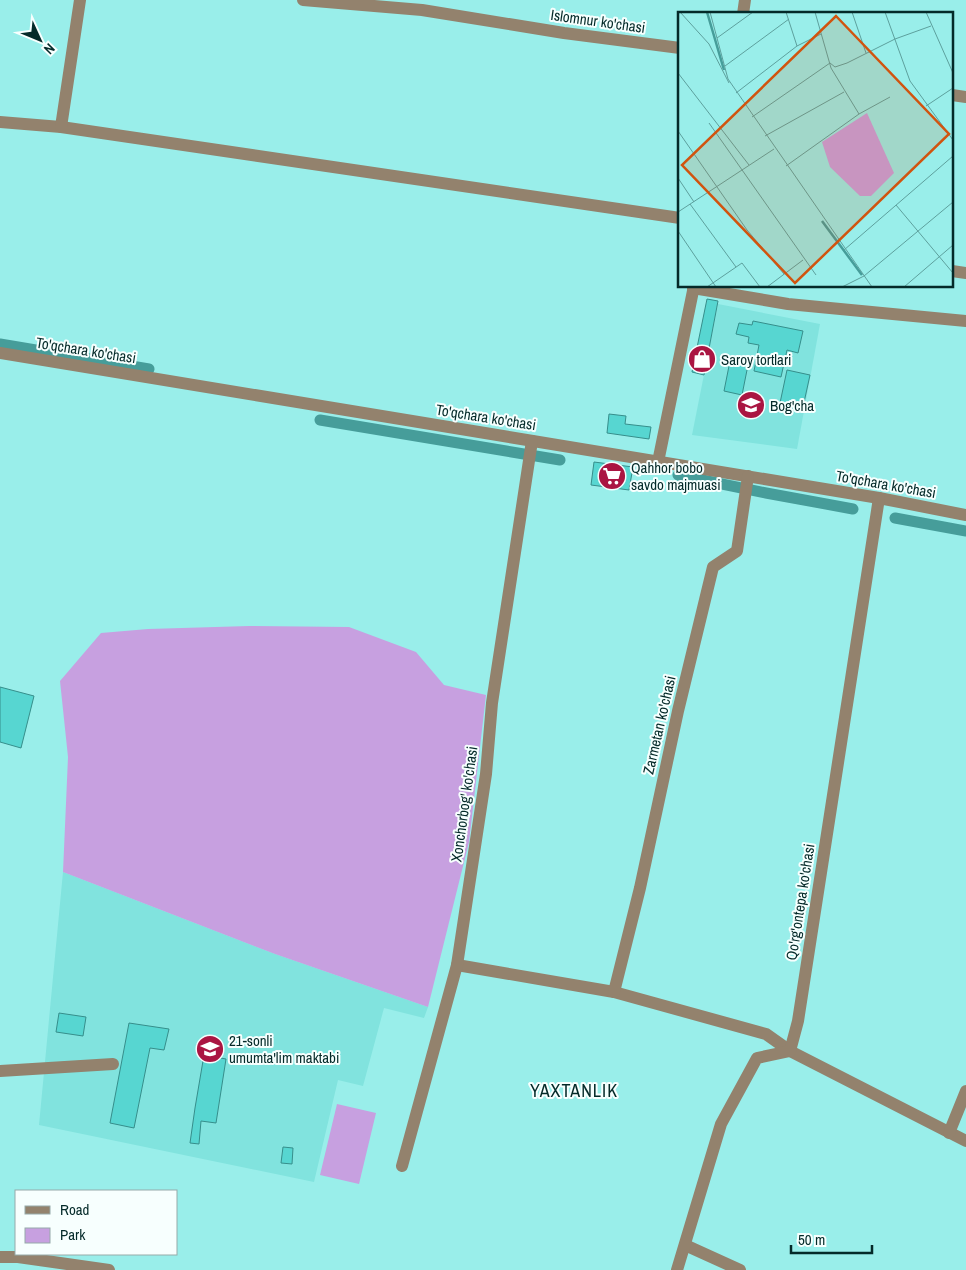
<svg xmlns="http://www.w3.org/2000/svg" width="966" height="1270" viewBox="0 0 966 1270" font-family="'Archivo Narrow',sans-serif">
	<rect width="100%" height="100%" fill="#99eeea"/>
	<g fill="#81e3de">
		<path d="M718,304L820,324L797,449L692,435Z"/>
		<path d="M63,872L275,954L428,1007L424,1018L384,1008L363,1086L338,1080L314,1182L39,1125Z"/>
	</g>
	<g fill="#c7a0e0">
		<path d="M249,626L349,627L416,652L444,685L486,695L469,842L428,1007L275,954L63,872L68,757L60,681L101,633L148,629Z"/>
		<path d="M337,1104L376,1113L359,1184L320,1175Z"/>
	</g>
	<g fill="none" stroke-linecap="round" stroke-linejoin="round">
		<g stroke="#469d9a" stroke-width="11">
			<path d="M0,344L149,369"/>
			<path d="M320,420L560,460"/>
			<path d="M678,475L766,493L853,509"/>
			<path d="M895,518L966,531"/>
		</g>
	</g>
	<g fill="#57d6d1" stroke="#368e8b">
		<path d="M707,299L718,301L704,375L692,372Z"/>
		<path d="M753,321L803,331L798,353L787,350L781,377L754,371L759,345L748,343L749,337L736,334L739,323L752,325Z"/>
		<path d="M730,361L748,365L742,395L724,391Z"/>
		<path d="M787,370L810,375L803,407L780,403Z"/>
		<path d="M609,414L626,416L625,424L651,427L649,439L607,433Z"/>
		<path d="M594,462L633,467L629,490L591,485Z"/>
		<path d="M0,687L34,696L21,748L0,742Z"/>
		<path d="M59,1013L86,1017L83,1036L56,1032Z"/>
		<path d="M129,1023L169,1029L164,1050L150,1048L134,1128L110,1123Z"/>
		<path d="M204,1055L226,1059L216,1123L201,1121L199,1144L190,1143L195,1108Z"/>
		<path d="M283,1147L293,1148L292,1164L281,1163Z"/>
	</g>
	<g fill="none" stroke-linecap="round" stroke-linejoin="round">
		<g stroke="#93826d" stroke-width="12">
			<path d="M303,0L422,10L564,33L680,48"/>
			<path d="M743,14L745,0"/>
			<path d="M952,95L966,97"/>
			<path d="M0,122L61,127L680,218"/>
			<path d="M61,127L80,0"/>
			<path d="M952,271L966,273"/>
			<path d="M693,288L788,304L966,321"/>
			<path d="M0,353L879,498L966,515"/>
			<path d="M658,462L694,286"/>
			<path d="M457,965L614,992L766,1034L790,1051L966,1141"/>
			<path d="M614,992L640,888L678,711L713,567L737,551L748,476"/>
			<path d="M0,1071L113,1064"/>
			<path d="M949,1133L966,1091"/>
			<path d="M402,1166L457,965L486,774L492,703L532,441"/>
			<path d="M685,1245L740,1270"/>
			<path d="M0,1257H18L109,1270"/>
			<path d="M677,1270L721,1124L757,1058L790,1051L798,1021L879,498"/>
		</g>
	</g>
	<defs>
		<symbol id="shop-disc" viewBox="-11 -11 22 22"><circle r="9.5" fill="#aa1542" stroke="#f7fffe"/><path d="M-5-2.5h2.3a2.7 3.5 0 0 1 5.4 0H5L5.5 6h-11ZM-1.5-2.5h3a1.5 2.3 0 0 0-3 0Z" fill="#fff"/></symbol>
		<symbol id="school-disc" viewBox="-11 -11 22 22"><circle r="9.5" fill="#aa1542" stroke="#f7fffe"/><path d="M0-5L7-2L0 1L-7-2ZM-4 1L0 2.5L4 1V4Q0 6-4 4Z" fill="#fff"/></symbol>
		<symbol id="supermarket-disc" viewBox="-11 -11 22 22"><circle r="9.5" fill="#aa1542" stroke="#f7fffe"/><path d="M-6-5.5h2.5l.6 2H6L4.5 2H-2.5L-4.4-4H-6ZM-1.5 3.2a1.3 1.3 0 1 0 .1 0ZM3 3.2a1.3 1.3 0 1 0 .1 0Z" fill="#fff"/></symbol>
	</defs>
	<g fill-rule="evenodd">
		<use href="#shop-disc" x="686" y="343" width="32" height="32"/>
		<use href="#school-disc" x="735" y="389" width="32" height="32"/>
		<use href="#supermarket-disc" x="596" y="460" width="32" height="32"/>
		<use href="#school-disc" x="194" y="1033" width="32" height="32"/>
	</g>
	<g text-anchor="middle" dominant-baseline="central" stroke-width="4" stroke-linejoin="round" paint-order="stroke">
		<g font-size="15" fill="#042a29" stroke="#f7fffe">
			<text transform="translate(598 21) rotate(8)">Islomnur ko'chasi</text>
			<text transform="translate(86 350) rotate(9)">To'qchara ko'chasi</text>
			<text transform="translate(486 417) rotate(9)">To'qchara ko'chasi</text>
			<text transform="translate(886 484) rotate(10)">To'qchara ko'chasi</text>
			<text transform="translate(659 725) rotate(-77)">Zarmetan ko'chasi</text>
			<text transform="translate(464 804) rotate(-82)">Xonchorbog' ko'chasi</text>
			<text transform="translate(800 902) rotate(-81)">Qo'rg'ontepa ko'chasi</text>
		</g>
		<g font-size="15" fill="#042a29" stroke="#f7fffe" text-anchor="start">
			<text x="721" y="359">Saroy tortlari</text>
			<text x="770" y="405">Bog'cha</text>
			<text x="631" y="467">Qahhor bobo<tspan x="631" dy="17">savdo majmuasi</tspan></text>
			<text x="229" y="1040">21-sonli<tspan x="229" dy="17">umumta'lim maktabi</tspan></text>
		</g>
		<g font-size="18" letter-spacing="1" fill="#042a29" stroke="#f7fffe">
			<text x="574" y="1090">YAXTANLIK</text>
		</g>
	</g>
	<g transform="translate(678 12)">
		<rect width="275" height="275" fill="#99eeea"/>
		<path d="M189,101L216,161L193,184H182L152,155L144,130Z" fill="#c7a0e0"/>
		<path fill="none" stroke="#469d9a" stroke-width="2.5" d="M29,0L46,58M144,209L184,263"/>
		<path fill="none" stroke="#5da09d" stroke-width="1" d="M2,0L31,32L51,71M32,0L50,67L194,275M108,0L119,34M137,0L153,56L181,102M174,0L188,41M207,0L232,69L275,128M248,0L275,61M39,26L75,0M47,54L111,7M0,61L71,153M58,81L119,34L143,22M248,94L275,76M74,105L152,51L157,55L169,51L217,27L253,14M31,111L138,263M0,119L69,218L106,262M87,124L166,80M108,154L181,102L212,85M0,166L16,190M12,192L58,255M218,193L275,261M0,200L96,137M0,219L38,275M166,238L275,144M29,275L64,251L82,275M89,275L125,248M164,275L186,264L275,190M226,275L275,233"/>
		<path fill="#d1540f" fill-opacity="0.15" stroke="#d1540f" stroke-width="2.5" d="M158,4L271,122L117,271L4,153Z"/>
		<rect width="275" height="275" fill="none" stroke="#042a29" stroke-width="2.5"/>
	</g>
	<rect x="15" y="1190" width="162" height="65" fill="#f7fffe" stroke="#96aaa9"/>
	<rect x="25" y="1206" width="25" height="8" fill="#93826d" stroke="#96aaa9"/>
	<text x="60" y="1215" font-size="15" fill="#042a29">Road</text>
	<rect x="25" y="1228" width="25" height="15" fill="#c7a0e0" stroke="#96aaa9"/>
	<text x="60" y="1240" font-size="15" fill="#042a29">Park</text>
	<g transform="translate(40 40) rotate(134)" stroke="#f7fffe" stroke-width="4" paint-order="stroke">
	<path d="M0-4L9 19L0 12L-9 19Z" fill="#042a29"/>
	<text y="-8" font-size="14" font-weight="bold" text-anchor="middle" fill="#042a29">N</text>
	</g>
	<path d="M791 1245v8h81v-8" fill="none" stroke="#042a29" stroke-width="2.5"/>
	<text x="798" y="1245" font-size="15" fill="#042a29" stroke="#f7fffe" stroke-width="4" paint-order="stroke">50 m</text>
</svg>
